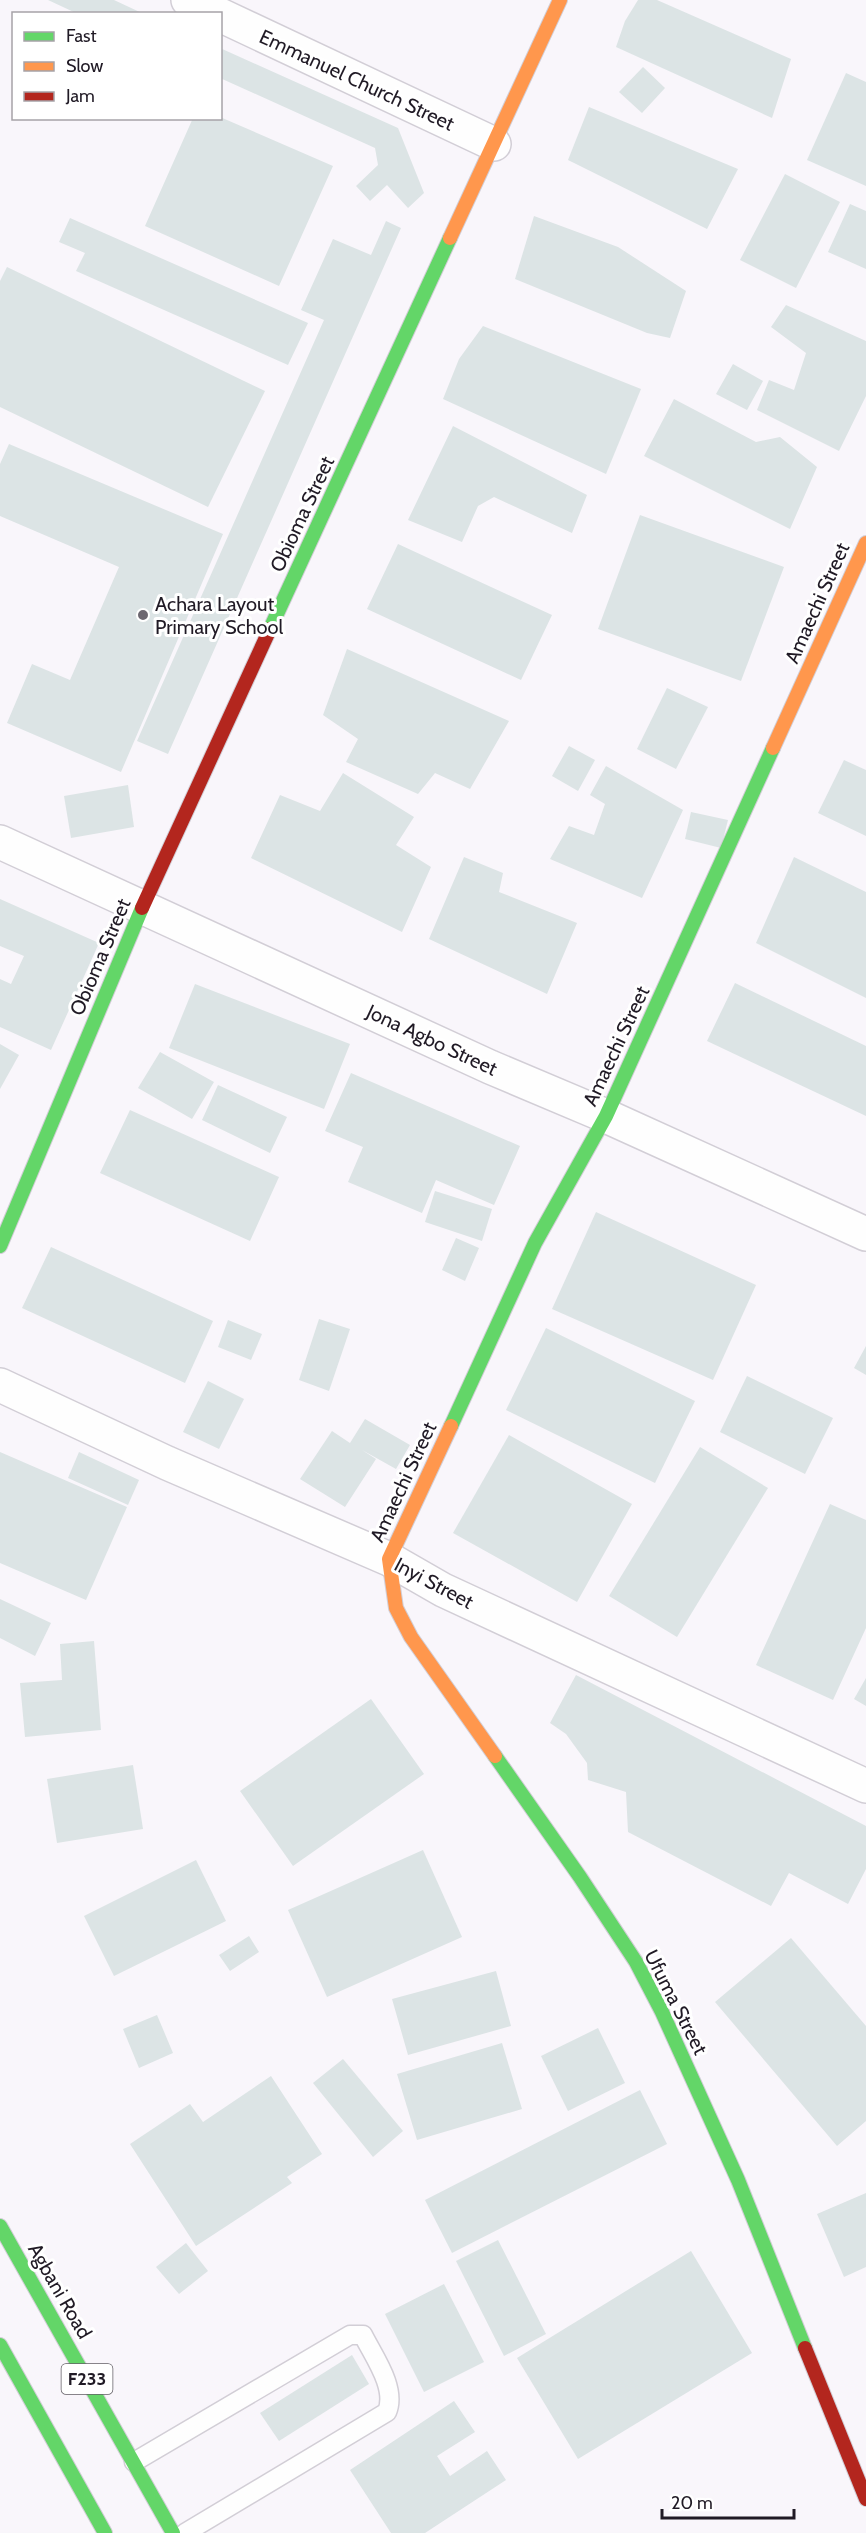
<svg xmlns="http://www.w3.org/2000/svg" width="866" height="2533" viewBox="0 0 866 2533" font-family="Cabin,sans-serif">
	<rect width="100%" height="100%" fill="#f9f6fb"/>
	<g fill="#dce4e5">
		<path d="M48,0H114L144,14H78Z"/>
		<path d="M638,0H657L791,59L772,118L616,47L625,21Z"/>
		<path d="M220,48L398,128L424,193L408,208L387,185L370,201L356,186L378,165L375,148L220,78Z"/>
		<path d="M643,67L665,88L642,113L619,92Z"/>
		<path d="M846,73L866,82V186L807,160Z"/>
		<path d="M589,107L738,169L707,229L568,160Z"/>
		<path d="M220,117L333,166L279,286L145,226L193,118H220Z"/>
		<path d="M785,174L840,202L796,288L740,260Z"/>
		<path d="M850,204L866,211V269L828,252Z"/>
		<path d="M534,216L618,247L686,291L670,338L647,333L515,279Z"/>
		<path d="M70,218L308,323L288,365L76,271L85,253L59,242Z"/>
		<path d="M386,221L401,228L168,754L137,741L324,320L301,310L333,239L371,255Z"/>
		<path d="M7,267L265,391L208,507L0,407V281Z"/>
		<path d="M786,305L866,341V396L839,451L757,410L769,380L794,390L806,353L771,327Z"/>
		<path d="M483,326L641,389L606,474L443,399L459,359Z"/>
		<path d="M733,364L763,381L747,410L716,394Z"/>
		<path d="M674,399L756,442L780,437L817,467L790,529L644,456Z"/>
		<path d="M453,426L587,495L572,533L494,497L478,506L462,542L408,520Z"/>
		<path d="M9,444L223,534L121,772L7,723L32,664L70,680L119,567L0,516V464Z"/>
		<path d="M640,515L784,567L741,681L598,629Z"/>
		<path d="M398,544L552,615L521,680L367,609Z"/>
		<path d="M347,649L509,721L470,789L435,773L418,794L346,762L358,739L323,715Z"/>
		<path d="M667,688L708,707L676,769L637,749Z"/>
		<path d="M569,746L595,760L578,791L552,776Z"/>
		<path d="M844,760L866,770V836L818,813Z"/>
		<path d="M606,766L683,810L642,898L550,859L569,826L594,835L605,804L590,795Z"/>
		<path d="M343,773L414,817L396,845L431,867L402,932L251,858L280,795L320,811Z"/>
		<path d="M128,785L134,827L71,838L64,796Z"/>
		<path d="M691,812L728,820L721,848L685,839Z"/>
		<path d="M464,857L503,873L499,892L577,923L547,994L429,939Z"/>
		<path d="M794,857L866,892V998L756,943Z"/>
		<path d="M0,899L99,943L51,1050L0,1027V979L11,984L24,956L0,946Z"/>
		<path d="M735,983L866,1046V1116L707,1041Z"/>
		<path d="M195,984L350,1044L324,1109L169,1048Z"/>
		<path d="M0,1044L19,1055L0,1089Z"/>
		<path d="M160,1052L214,1082L192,1119L138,1088Z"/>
		<path d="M351,1073L520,1146L494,1205L436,1180L422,1213L348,1182L363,1147L325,1131Z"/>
		<path d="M218,1085L287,1117L270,1153L202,1120Z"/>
		<path d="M130,1110L279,1177L250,1241L100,1173Z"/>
		<path d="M435,1191L492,1209L482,1241L425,1222Z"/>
		<path d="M596,1212L756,1285L713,1380L552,1309Z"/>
		<path d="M456,1238L479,1248L465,1281L442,1270Z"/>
		<path d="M51,1247L213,1321L185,1383L22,1308Z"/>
		<path d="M319,1319L350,1329L329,1391L299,1380Z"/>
		<path d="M228,1320L262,1334L251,1360L218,1347Z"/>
		<path d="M546,1328L695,1401L655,1483L506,1410Z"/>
		<path d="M866,1346V1375L854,1368Z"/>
		<path d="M747,1376L833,1418L805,1474L720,1432Z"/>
		<path d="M208,1381L244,1399L219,1449L183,1432Z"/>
		<path d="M365,1419L410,1445L396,1469L362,1450L376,1459L345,1507L300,1479L332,1431L350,1443Z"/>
		<path d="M509,1435L632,1504L577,1602L453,1533Z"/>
		<path d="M700,1447L768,1488L677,1637L609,1596Z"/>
		<path d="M0,1452L127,1507L86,1600L0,1563Z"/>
		<path d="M79,1452L139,1480L128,1505L68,1478Z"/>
		<path d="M830,1504L866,1520V1628L833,1700L756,1665Z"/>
		<path d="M0,1599L51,1623L35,1656L0,1638Z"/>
		<path d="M94,1641L101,1730L25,1737L20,1683L62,1680L60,1644Z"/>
		<path d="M576,1675L866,1826V1869L848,1904L789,1873L771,1906L628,1832L626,1792L588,1780L587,1763L566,1734L550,1723Z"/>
		<path d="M866,1678V1706L854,1699Z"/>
		<path d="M371,1699L424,1774L293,1866L240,1791Z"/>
		<path d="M133,1765L143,1829L57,1843L47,1779Z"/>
		<path d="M423,1850L462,1937L327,1997L288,1910Z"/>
		<path d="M196,1860L226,1921L114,1976L84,1916Z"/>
		<path d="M249,1936L259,1952L230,1971L219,1955Z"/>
		<path d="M791,1938L866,2026V2121L837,2146L715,2002Z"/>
		<path d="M496,1971L511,2026L408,2055L392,1999Z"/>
		<path d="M157,2015L173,2053L139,2068L123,2029Z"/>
		<path d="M598,2028L625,2083L568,2111L541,2056Z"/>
		<path d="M502,2043L522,2109L417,2140L397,2074Z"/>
		<path d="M343,2059L403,2131L373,2157L313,2083Z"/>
		<path d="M271,2076L322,2154L287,2177L292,2183L196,2246L130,2144L190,2104L203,2122Z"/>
		<path d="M640,2090L667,2144L452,2253L425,2200Z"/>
		<path d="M866,2193V2267L844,2277L817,2214Z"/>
		<path d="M498,2240L546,2334L504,2356L456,2261Z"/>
		<path d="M186,2243L208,2271L179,2294L156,2267Z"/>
		<path d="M691,2251L752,2353L578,2459L517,2358Z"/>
		<path d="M444,2284L484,2362L424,2392L385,2314Z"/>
		<path d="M352,2355L369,2384L279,2441L260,2413Z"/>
		<path d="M454,2401L475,2432L437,2456L450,2476L487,2451L506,2480L425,2533H391L350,2470Z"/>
	</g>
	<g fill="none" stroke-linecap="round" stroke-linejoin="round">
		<defs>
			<path id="lane" d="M134,2462L350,2335H363C374,2357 397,2388 387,2412L185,2533"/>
			<g id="street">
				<path d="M188,0L217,14"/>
				<path d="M220,15L494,144"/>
				<path d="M0,842L490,1067L606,1116L866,1234"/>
				<path d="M0,1385L167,1463L389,1559L443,1590L866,1786"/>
			</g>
			<g id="fast">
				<path d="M270,629L450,238"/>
				<path d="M0,1246L142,908"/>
				<path d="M451,1426L535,1243L606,1116L773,748"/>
				<path d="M495,1756L580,1877L636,1962L662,2012L738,2180L805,2348"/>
				<path d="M0,2226L173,2533"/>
				<path d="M0,2345L105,2533"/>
			</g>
			<g id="slow">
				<path d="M450,238L560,0"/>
				<path d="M773,748L866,543"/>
				<path d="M451,1426L389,1559L396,1608L411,1637L495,1756"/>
			</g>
			<g id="jam">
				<path d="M142,908L270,629"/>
				<path d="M805,2348L866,2499"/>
			</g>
		</defs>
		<use href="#lane" stroke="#d2ced6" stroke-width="21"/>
		<use href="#street" stroke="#d2ced6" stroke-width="36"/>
		<use href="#fast" stroke="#d2ced6" stroke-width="16"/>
		<use href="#slow" stroke="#d2ced6" stroke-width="16"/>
		<use href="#jam" stroke="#d2ced6" stroke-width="16"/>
		<use href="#lane" stroke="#fefefe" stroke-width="18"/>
		<use href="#street" stroke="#fefefe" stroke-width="33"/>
		<use href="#fast" stroke="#63d668" stroke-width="14"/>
		<use href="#slow" stroke="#ff974d" stroke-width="14"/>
		<use href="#jam" stroke="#b3261e" stroke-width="14"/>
	</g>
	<circle fill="#6c6770" stroke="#fff" stroke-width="2" cx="143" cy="615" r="6"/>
	<g text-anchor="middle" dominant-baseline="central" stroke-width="6" stroke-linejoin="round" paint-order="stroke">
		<rect fill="#fff" stroke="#635f66" stroke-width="1.5" x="61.5" y="2364" width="51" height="30" rx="4.5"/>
		<g font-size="18" font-weight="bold" fill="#201a25">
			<text x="87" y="2379">F233</text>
		</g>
		<g font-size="20" fill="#201a25" stroke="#fff">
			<text transform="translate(357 80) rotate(25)">Emmanuel Church Street</text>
			<text transform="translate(302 514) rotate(-65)">Obioma Street</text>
			<text transform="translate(817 603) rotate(-66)">Amaechi Street</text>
			<text transform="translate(100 957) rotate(-67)">Obioma Street</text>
			<text transform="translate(432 1040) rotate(25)">Jona Agbo Street</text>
			<text transform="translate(616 1046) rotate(-65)">Amaechi Street</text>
			<text transform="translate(403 1482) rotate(-65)">Amaechi Street</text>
			<text transform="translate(434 1583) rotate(28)">Inyi Street</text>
			<text transform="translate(676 2002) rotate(63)">Ufuma Street</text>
			<text transform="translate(60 2291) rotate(60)">Agbani Road</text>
		</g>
		<g font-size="20" fill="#201a25" stroke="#fff" text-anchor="start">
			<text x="155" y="604">Achara Layout<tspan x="155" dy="23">Primary School</tspan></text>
		</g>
	</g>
	<rect x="12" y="12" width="210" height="108" fill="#ffffff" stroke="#a6a3a8" stroke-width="1.5"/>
	<rect x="24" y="32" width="30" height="9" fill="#63d668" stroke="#a6a3a8" stroke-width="1.5"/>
	<text x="66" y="42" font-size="18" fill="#201a25">Fast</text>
	<rect x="24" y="62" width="30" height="9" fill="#ff974d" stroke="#a6a3a8" stroke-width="1.5"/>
	<text x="66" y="72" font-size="18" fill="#201a25">Slow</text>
	<rect x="24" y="92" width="30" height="9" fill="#b3261e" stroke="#a6a3a8" stroke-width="1.5"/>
	<text x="66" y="102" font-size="18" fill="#201a25">Jam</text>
	<path d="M662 2509v9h132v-9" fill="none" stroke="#201a25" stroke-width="3"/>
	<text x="671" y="2509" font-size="18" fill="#201a25" stroke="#ffffff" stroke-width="4.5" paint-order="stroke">20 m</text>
</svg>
